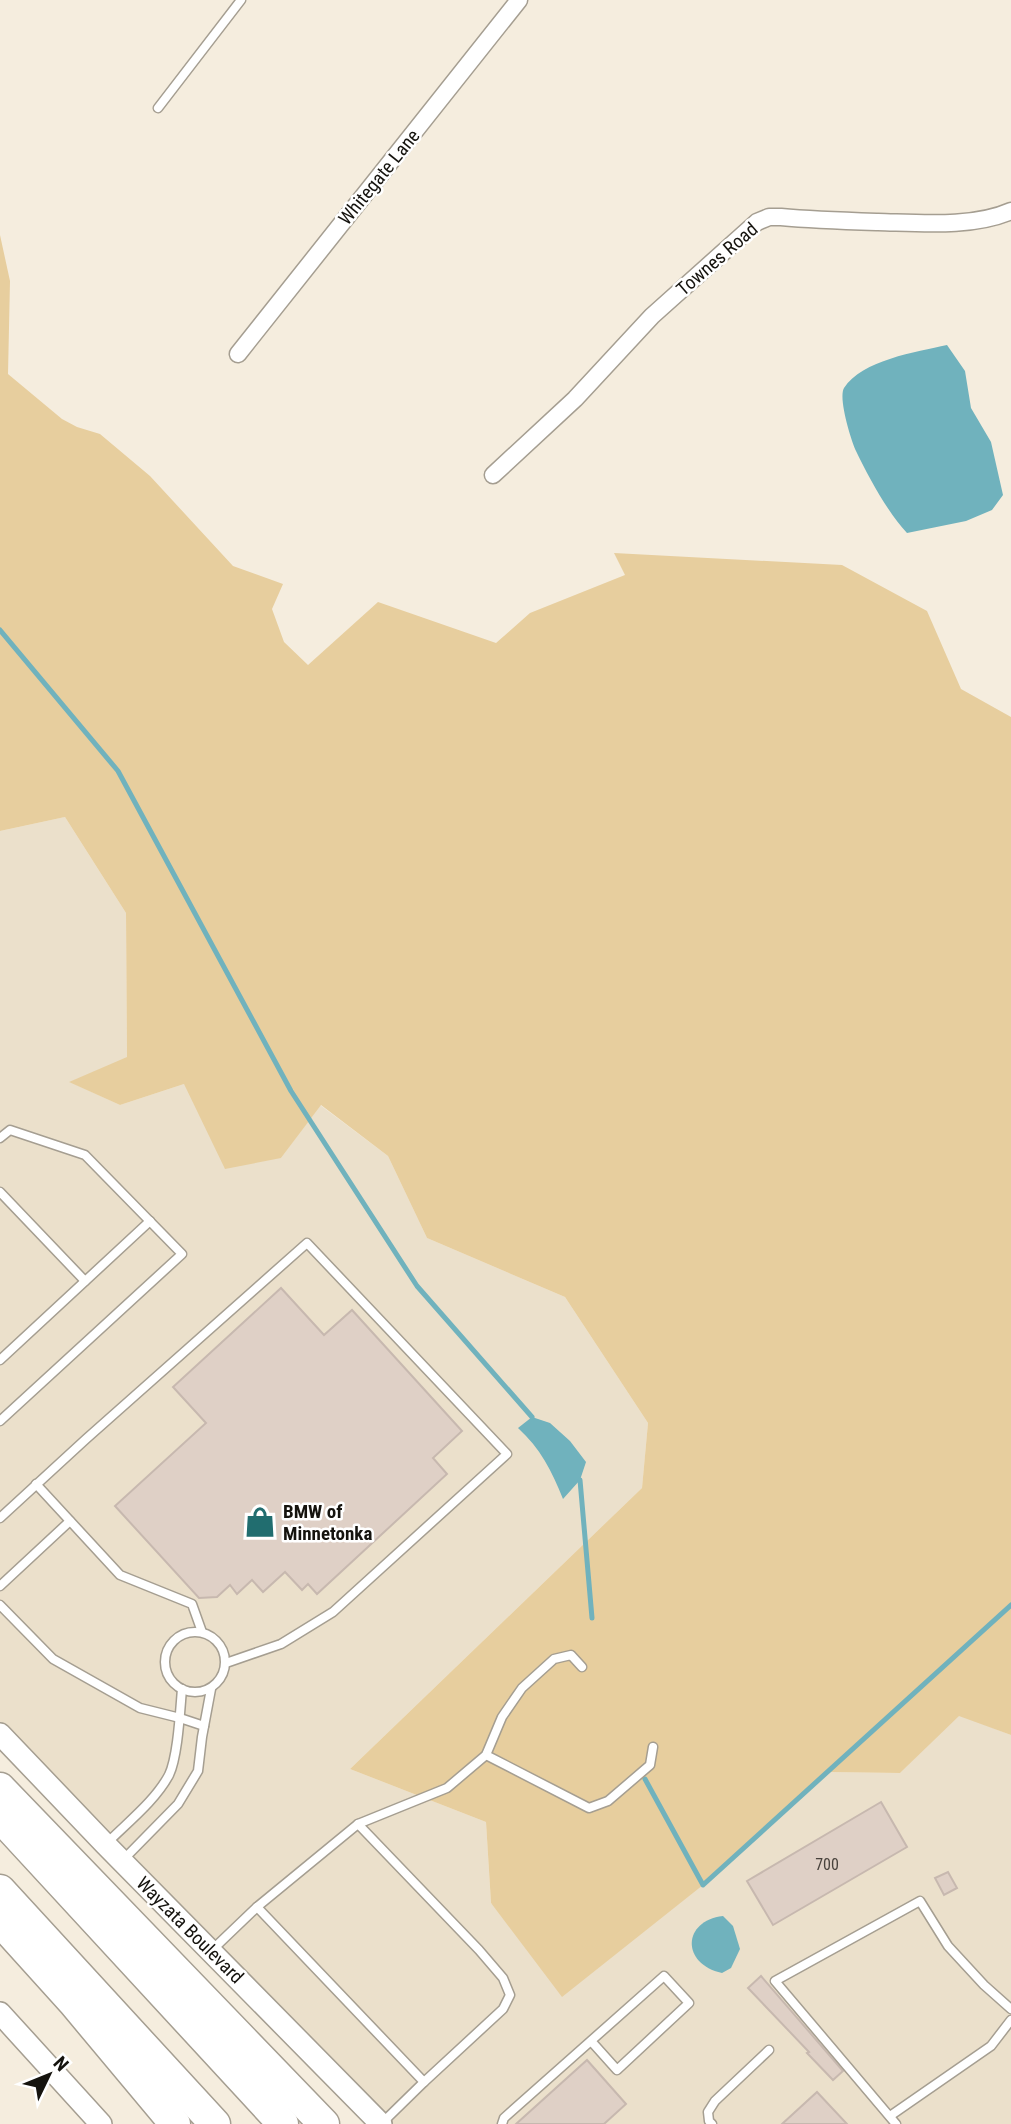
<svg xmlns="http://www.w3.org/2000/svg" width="1011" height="2124" viewBox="0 0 1011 2124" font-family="'Roboto Condensed',sans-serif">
	<rect width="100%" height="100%" fill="#f5edde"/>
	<path fill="#ebe0cb" d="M65,817L126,913L127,1058L70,1082L120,1105L184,1084L281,1158L320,1105L388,1156L427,1238L565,1297L648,1423L642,1488L350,1769L486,1822L491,1904L703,1885L828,1772L900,1773L959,1715L1011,1735V2124H381L0,1734V831Z"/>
	<path fill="#e7ce9e" d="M0,235L10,281L8,374L62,419L77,427L100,434L150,476L233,566L283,584L272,609L284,642L308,665L378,602L496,643L530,613L625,575L614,553L842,565L927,611L961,689L1011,717V1735L959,1716L900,1773L828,1772L703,1885L562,1997L491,1903L486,1822L350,1769L642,1488L648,1423L565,1297L427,1238L388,1156L321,1105L281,1158L225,1169L184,1084L120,1105L69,1082L127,1057L126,913L65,817L0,831Z"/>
	<g fill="#70b2bd">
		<path d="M947,345L965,371L971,408L991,442L1003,495L992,510L966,521L907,533C888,513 868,476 856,451C851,440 838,398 844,388C862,360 916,352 947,345Z"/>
		<path d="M532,1417L550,1423L570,1441L586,1462L580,1480L563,1499C552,1471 540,1448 518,1428Z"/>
		<path d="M723,1916L733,1926L740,1949L731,1968L722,1973C681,1964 682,1921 723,1916Z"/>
	</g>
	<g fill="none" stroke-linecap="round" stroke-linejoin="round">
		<g stroke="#70b2bd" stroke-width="5">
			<path d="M0,630L118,771L291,1091L417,1286L532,1417"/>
			<path d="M580,1480L592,1618"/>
			<path d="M645,1779L703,1885L1011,1605"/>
		</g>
	</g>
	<g fill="#dfd0c6" stroke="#c7b8af" stroke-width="2">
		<path d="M281,1288L324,1335L352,1310L462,1431L433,1458L447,1474L317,1594L308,1584L302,1590L285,1572L263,1592L252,1580L237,1594L230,1585L217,1597L199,1598L115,1506L206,1423L173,1387Z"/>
		<path d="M881,1802L907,1847L773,1925L747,1881Z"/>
		<path d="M948,1872L957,1888L944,1895L935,1878Z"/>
		<path d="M761,1976L843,2071L833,2080L807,2053L809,2052L748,1988Z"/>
		<path d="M587,2060L626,2104L604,2124H516Z"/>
		<path d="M817,2092L847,2124H782Z"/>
	</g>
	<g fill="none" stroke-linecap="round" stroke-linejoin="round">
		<defs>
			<g id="service">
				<path d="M158,108L241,0"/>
				<path d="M0,1138L10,1130L85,1155L182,1254L0,1421"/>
				<path d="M0,1192L85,1281"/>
				<path d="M0,1360L150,1221"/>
				<path d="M36,1484L120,1575L192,1604L202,1632"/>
				<path d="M0,1518L86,1439L307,1243L507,1454L333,1612L281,1644L226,1663"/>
				<path d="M0,1586L70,1521"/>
				<path d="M0,1605L53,1659L140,1708L180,1718L204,1726"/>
				<circle cx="195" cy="1662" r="30"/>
				<path d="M486,1755L589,1808L608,1801L650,1765L653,1747"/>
				<path d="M358,1824L479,1950L503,1978L510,1995L503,2009L424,2082"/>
				<path d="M107,1843C128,1822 155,1801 169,1775C178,1756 180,1711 182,1689"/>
				<path d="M124,1859L178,1804L198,1771L202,1737L211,1689"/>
				<path d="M257,1907L424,2082L381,2124"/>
				<path d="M211,1951L257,1907L358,1824L447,1788L486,1755L502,1717L522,1688L554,1659L571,1655L582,1667"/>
				<path d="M890,2116L991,2046L1011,2020"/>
				<path d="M502,2124L504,2118L664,1976L689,2003L617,2070L591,2041"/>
				<path d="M712,2124L709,2121L708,2112L715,2101L769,2050"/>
				<path d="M896,2124L775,1981L920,1901L948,1946L984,1985L1011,2009"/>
			</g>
			<g id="minor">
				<path d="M238,354L519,0"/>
				<path d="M493,475L575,399L652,316L757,222L769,217H781C813,220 846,221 878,222C919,223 973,228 1011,211"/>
			</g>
			<g id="tertiary">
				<path d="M0,1734L105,1844L381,2124"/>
				<path d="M0,2013L101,2124"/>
			</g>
			<g id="motorway">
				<path d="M0,1788L324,2124"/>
				<path d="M0,1817L283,2124"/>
				<path d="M0,1890L215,2124"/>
				<path d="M0,1921L73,2002L175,2124"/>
			</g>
		</defs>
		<use href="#service" stroke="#a59e91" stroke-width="11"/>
		<use href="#minor" stroke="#a59e91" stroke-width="19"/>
		<use href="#tertiary" stroke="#a59e91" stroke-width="24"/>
		<use href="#motorway" stroke="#a59e91" stroke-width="33"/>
		<use href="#service" stroke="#fff" stroke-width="8"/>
		<use href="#minor" stroke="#fff" stroke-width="16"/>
		<use href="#tertiary" stroke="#fff" stroke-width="21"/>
		<use href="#motorway" stroke="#fff" stroke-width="30"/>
	</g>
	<defs>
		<symbol id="shop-bare" viewBox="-9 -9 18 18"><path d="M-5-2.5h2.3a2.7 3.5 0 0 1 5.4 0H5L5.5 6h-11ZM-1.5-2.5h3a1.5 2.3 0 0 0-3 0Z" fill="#216d6f" stroke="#fff" stroke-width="2.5" paint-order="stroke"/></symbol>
	</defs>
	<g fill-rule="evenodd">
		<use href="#shop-bare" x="238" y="1500" width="44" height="44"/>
	</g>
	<g text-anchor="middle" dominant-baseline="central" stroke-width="5" stroke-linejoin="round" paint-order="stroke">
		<g font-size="16" fill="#48423c">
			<text x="827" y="1864">700</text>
		</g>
		<g font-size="19" fill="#15130e" stroke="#fff">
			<text transform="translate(379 177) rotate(-51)">Whitegate Lane</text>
			<text transform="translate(717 259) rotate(-41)">Townes Road</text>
			<text transform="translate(190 1930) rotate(45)">Wayzata Boulevard</text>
		</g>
		<g font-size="19" font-weight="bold" fill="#15130e" stroke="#fff" text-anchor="start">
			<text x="283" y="1511">BMW of<tspan x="283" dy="22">Minnetonka</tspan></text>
		</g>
	</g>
	<g transform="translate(49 2075) rotate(47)" stroke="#ffffff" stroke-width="5" paint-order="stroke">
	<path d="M0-5L12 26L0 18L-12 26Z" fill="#15130e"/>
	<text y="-10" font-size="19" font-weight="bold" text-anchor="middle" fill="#15130e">N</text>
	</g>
</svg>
